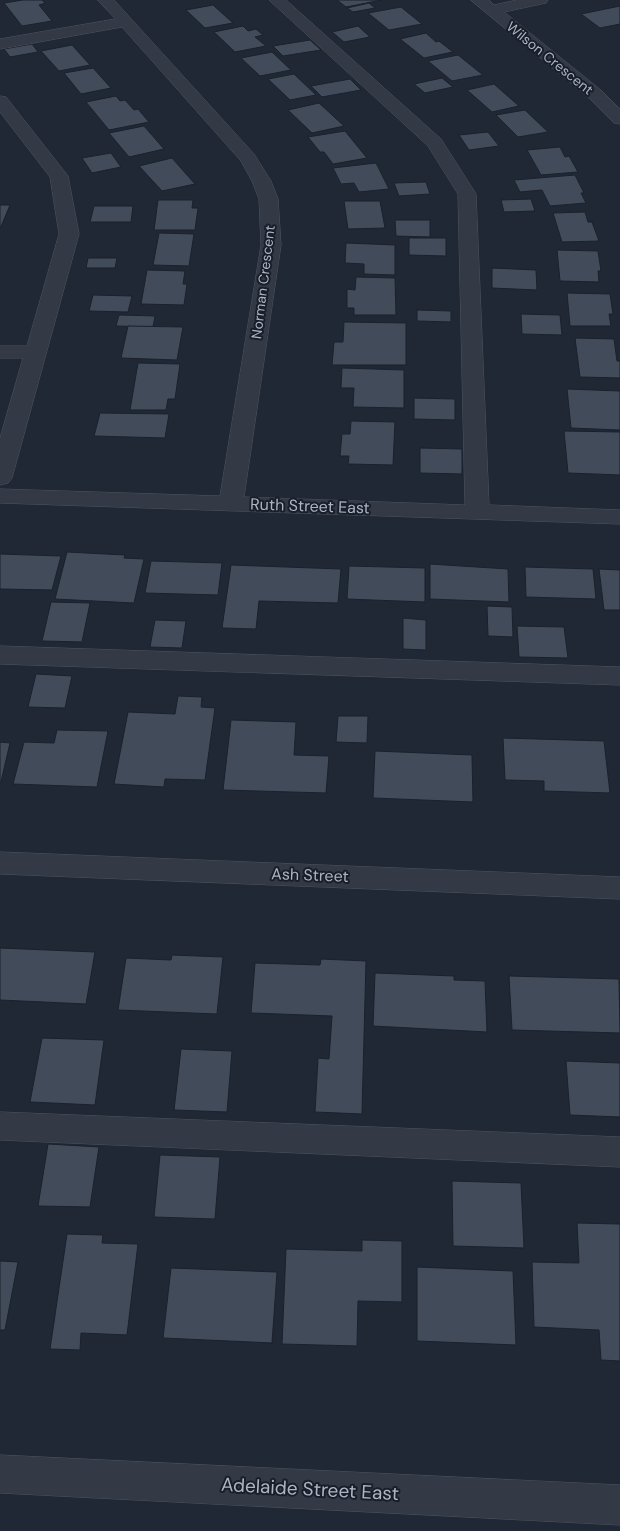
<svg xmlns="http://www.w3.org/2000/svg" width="620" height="1531" viewBox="0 0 620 1531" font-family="'DM Sans',sans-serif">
	<rect width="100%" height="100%" fill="#202835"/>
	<g fill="#414b59" stroke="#1b212c">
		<path d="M23,0H42L45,3L39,5L52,21L22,26L4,3Z"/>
		<path d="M337,0H382L346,7Z"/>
		<path d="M369,3L375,8L353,12L347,8Z"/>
		<path d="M213,5L233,23L205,28L186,10Z"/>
		<path d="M620,6V24L600,28L581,14Z"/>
		<path d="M401,7L422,24L389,30L368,13Z"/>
		<path d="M243,26L248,31L256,29L263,35L255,37L266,46L235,52L214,32Z"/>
		<path d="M358,26L370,37L344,42L332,32Z"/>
		<path d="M426,33L436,42L439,41L453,52L424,58L400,39Z"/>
		<path d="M310,40L321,50L283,56L273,46Z"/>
		<path d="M32,44L38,52L10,57L4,49Z"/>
		<path d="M72,45L90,65L59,71L41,51Z"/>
		<path d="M272,52L291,70L260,76L241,58Z"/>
		<path d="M458,55L483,75L452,81L428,61Z"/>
		<path d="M93,68L111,88L81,94L64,73Z"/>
		<path d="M294,74L316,95L290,100L268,79Z"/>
		<path d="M442,78L453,87L425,93L414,84Z"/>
		<path d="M350,79L361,90L322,97L311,86Z"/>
		<path d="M494,84L519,106L492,112L467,90Z"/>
		<path d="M116,96L120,101L125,100L134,110L138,109L149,122L109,130L86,102Z"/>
		<path d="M319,103L344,126L312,133L288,110Z"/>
		<path d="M525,110L548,132L518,137L496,115Z"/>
		<path d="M144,126L164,149L129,157L109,133Z"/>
		<path d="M345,131L367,158L333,164L324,152H320L308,137Z"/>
		<path d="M488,132L499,146L469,150L459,135Z"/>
		<path d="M560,147L565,157L569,156L578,172L541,175L527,150Z"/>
		<path d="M111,153L121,167L92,173L82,158Z"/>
		<path d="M172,158L195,184L162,191L139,166Z"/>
		<path d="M376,163L389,189L359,192L354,183L341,184L333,168Z"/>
		<path d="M575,175L584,193H581L586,203L550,206L542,190L520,192L514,180Z"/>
		<path d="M426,182L430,194L399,196L394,183Z"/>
		<path d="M531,199L535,211L504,212L501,200Z"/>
		<path d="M158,200H193L192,208H198L195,230H154Z"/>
		<path d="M344,201H380L385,228L348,229Z"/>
		<path d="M0,205H10L0,229Z"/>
		<path d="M94,206H133L131,222H90Z"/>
		<path d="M585,212L588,222H592L599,241L562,242L553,213Z"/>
		<path d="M395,220H430V237L396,236Z"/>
		<path d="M159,233L194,234L189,266L153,265Z"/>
		<path d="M409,238H446V256L409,255Z"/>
		<path d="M346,243L395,245V275L364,274V264L345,263Z"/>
		<path d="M557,250L598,251L601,271H598L599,282L560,281Z"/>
		<path d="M88,258H117L115,268H86Z"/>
		<path d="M492,268L536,270L537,290L492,288Z"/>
		<path d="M147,270L185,271L183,284H187L184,305L141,304Z"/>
		<path d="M356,277L395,278L396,315H354V308H347V289L355,290Z"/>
		<path d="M567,293L610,294L613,314H609L611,326H570Z"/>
		<path d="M93,295L132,296L128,312L89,311Z"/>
		<path d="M417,310L451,311V322L417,321Z"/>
		<path d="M521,314L560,315L562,335L522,334Z"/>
		<path d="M119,315L155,316L153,327L116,326Z"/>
		<path d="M344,322L406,323V365H332L334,342H343Z"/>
		<path d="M128,326L183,327L177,360L121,358Z"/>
		<path d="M575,338L614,339L617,361H620V378L580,377Z"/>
		<path d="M138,363L180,364L175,399H168L166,410H130Z"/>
		<path d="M342,368L404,370V408L353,407L354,388H341Z"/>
		<path d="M567,389L620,391V430L571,428Z"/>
		<path d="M414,398L455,399V420L414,419Z"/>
		<path d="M100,413L169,414L165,438L94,436Z"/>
		<path d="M351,421L395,422L393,465L348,464L349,456H340L342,434H350Z"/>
		<path d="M564,431L620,432V475L568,473Z"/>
		<path d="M420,448L462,449V474L420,473Z"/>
		<path d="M67,552L125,555L124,558L144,559L134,603L55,599Z"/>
		<path d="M0,554L61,556L52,590L0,589Z"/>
		<path d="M151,561L222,563L218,595L145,593Z"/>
		<path d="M430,564L508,569L509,602L430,599Z"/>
		<path d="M231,565L341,569L338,603L259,601L256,629L222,628Z"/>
		<path d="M349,566L425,568V602L347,599Z"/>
		<path d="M525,567L593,569L596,599L526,597Z"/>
		<path d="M599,569L620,570V610H604Z"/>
		<path d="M51,602L90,603L82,642L42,641Z"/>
		<path d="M487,606L512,607L513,637L488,636Z"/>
		<path d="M403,618L426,620V650L403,649Z"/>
		<path d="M155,620L186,621L182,648L150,647Z"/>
		<path d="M517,626L564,627L568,658L519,657Z"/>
		<path d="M36,674L72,676L65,708L28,707Z"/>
		<path d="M178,696L202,697L201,707L215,708L205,780L165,779L164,787L114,784L128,712L175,714Z"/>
		<path d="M338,716H368L367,743L336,742Z"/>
		<path d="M231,720L296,722L294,755L329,756L326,793L223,790Z"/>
		<path d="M57,730L108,731L97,787L13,784L24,742L54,743Z"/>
		<path d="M503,738L604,741L610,793L544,791V781L505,780Z"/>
		<path d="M0,742L10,743L1,782H0Z"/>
		<path d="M375,751L472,755L473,802L373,798Z"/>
		<path d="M0,948L95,952L86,1004L0,1000Z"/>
		<path d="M172,955L223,957L217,1014L118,1010L126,958L171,960Z"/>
		<path d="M321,959L366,961L362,1114L315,1112L318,1058L329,1059L332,1016L251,1013L255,963L320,965Z"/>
		<path d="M375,973L454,976V980L485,981L487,1032L373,1026Z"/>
		<path d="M509,976L619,979L620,1033L512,1030Z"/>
		<path d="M42,1038L104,1040L95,1105L30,1102Z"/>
		<path d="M181,1049L232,1051L227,1112L174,1110Z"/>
		<path d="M566,1061L620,1063V1117L570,1115Z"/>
		<path d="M48,1144L99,1147L90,1207L38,1206Z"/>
		<path d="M160,1155L220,1157L215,1219L154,1217Z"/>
		<path d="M452,1181L521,1183L524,1248L453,1246Z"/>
		<path d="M577,1223L620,1224V1361L601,1360L599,1330L534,1327L532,1262L579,1263Z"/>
		<path d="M67,1234L103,1235L102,1243L138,1244L127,1335L81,1333L80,1350L50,1349Z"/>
		<path d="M362,1240L402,1241V1302L358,1301L357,1346L282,1344L286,1249L362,1251Z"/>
		<path d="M0,1261L18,1262L5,1330H0Z"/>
		<path d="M417,1267L513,1271L516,1345L417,1341Z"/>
		<path d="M171,1268L277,1272L272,1343L163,1338Z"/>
	</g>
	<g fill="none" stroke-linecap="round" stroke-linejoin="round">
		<defs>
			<g id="minor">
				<path d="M98,0H114L254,154L271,181L278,199L281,245L244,497L465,505L458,194L428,146L269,0H286L441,139L476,194L489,505L620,510V524L0,503V489L220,496L261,245L259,199L252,181L241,161L122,27L0,49V39L115,19Z"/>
				<path d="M471,0H489L494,5L517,0H548L546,3L504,12L602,91L620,109V124L614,123L590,99Z"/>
				<path d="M0,96L6,97L68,176L79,234L12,478L8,483L0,485V438L23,358H0V346H27L59,234L50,177L0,112Z"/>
				<path d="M0,646L620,667V685L0,664Z"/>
				<path d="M0,852L620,877V899L0,874Z"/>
				<path d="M0,1112L620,1137V1167L0,1140Z"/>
				<path d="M0,1455L620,1485V1525L0,1493Z"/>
			</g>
		</defs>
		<use href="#minor" stroke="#4e5560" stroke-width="1"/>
		<use href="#minor" fill="#333a45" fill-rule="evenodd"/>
	</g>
	<g text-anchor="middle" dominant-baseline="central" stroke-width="4" stroke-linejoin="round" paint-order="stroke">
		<g font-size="14" fill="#adb5c2" stroke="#191f2a">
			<text transform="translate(550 58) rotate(39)">Wilson Crescent</text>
			<text transform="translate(263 282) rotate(-83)">Norman Crescent</text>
		</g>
		<g font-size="16" fill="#adb5c2" stroke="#191f2a">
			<text transform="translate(310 506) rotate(2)">Ruth Street East</text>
			<text transform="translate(310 875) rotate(2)">Ash Street</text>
		</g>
		<g font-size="19" fill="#adb5c2" stroke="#191f2a">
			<text transform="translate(310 1489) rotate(3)">Adelaide Street East</text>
		</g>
	</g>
</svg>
